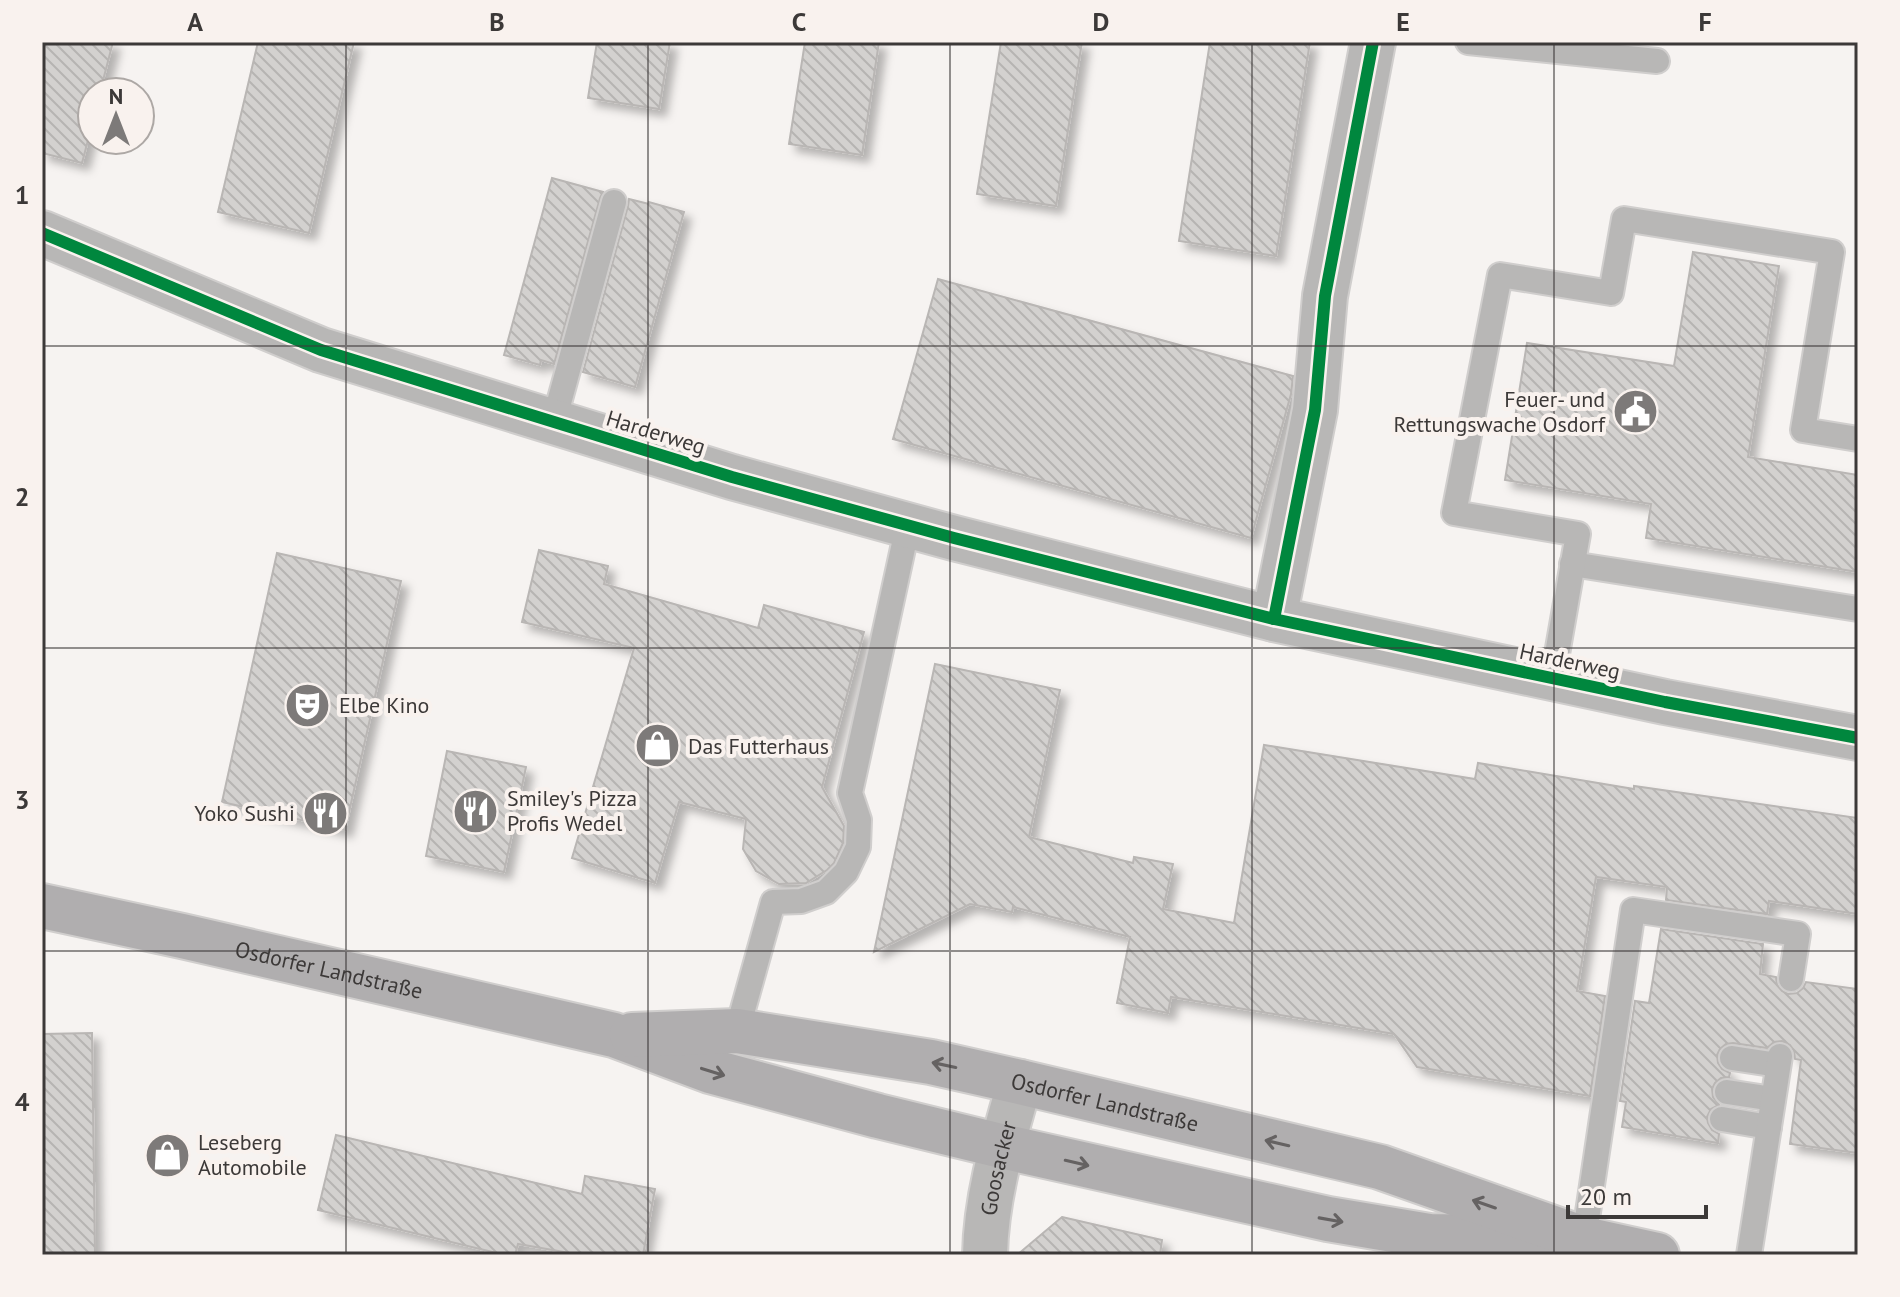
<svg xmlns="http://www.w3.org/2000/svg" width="1900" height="1297" viewBox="0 0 1900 1297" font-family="'PT Sans',sans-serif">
	<defs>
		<pattern id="building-back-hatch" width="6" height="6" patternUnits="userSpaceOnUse" patternTransform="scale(2)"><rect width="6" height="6" fill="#d3d1cf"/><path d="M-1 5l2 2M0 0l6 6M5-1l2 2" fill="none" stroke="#b6b4b2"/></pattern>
		<filter id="shadow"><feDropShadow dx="7" dy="7" stdDeviation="4" flood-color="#0004"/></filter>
	</defs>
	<rect width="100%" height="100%" fill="#f6f3f1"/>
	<g fill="url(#building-back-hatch)" stroke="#b9b6b4" stroke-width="2" filter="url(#shadow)">
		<path d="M42,42H113L100,92H92V125L82,163L42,153Z"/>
		<path d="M258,42H354L309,233L218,212Z"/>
		<path d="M597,42H670L659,109L588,98Z"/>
		<path d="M805,42H879L862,155L789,144Z"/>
		<path d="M1001,42H1082L1056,206L977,194Z"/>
		<path d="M1210,42H1310L1276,256L1179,241Z"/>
		<path d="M552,178L603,192L600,198L554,364L541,360L540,365L504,355Z"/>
		<path d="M629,199L649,204V202L684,212L635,387L583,372L628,206Z"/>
		<path d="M1693,252L1779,266L1748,457L1858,475V572L1646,538L1651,504L1505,480L1527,343L1674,366Z"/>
		<path d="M938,279L1293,376L1291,394L1251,538L893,439Z"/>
		<path d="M539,550L608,566L604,584L758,628L764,605L864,632L822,787L844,826L843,843L834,863L827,870L806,883L779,884L756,871L743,849L746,819L679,802L655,883L572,858L634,648L522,622Z"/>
		<path d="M277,553L401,581L345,830L222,802Z"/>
		<path d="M935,664L1060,690L1029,837L1133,863L1134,857L1173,864L1163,909L1234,923L1264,745L1475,779L1478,763L1634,789V786L1858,818V914L1769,901L1767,914L1666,900L1667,887L1596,877L1577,991L1605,996L1590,1096L1417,1067L1394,1034L1171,997L1168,1013L1117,1003L1130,937L1013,907L1012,912L970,904L874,952Z"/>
		<path d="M447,751L526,767L504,872L426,856Z"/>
		<path d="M1661,929L1763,944L1760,974L1776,977L1777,985L1782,991L1788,994L1797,993L1803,988L1806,982L1858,989V1153L1790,1144L1801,1060L1795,1059L1794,1051L1790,1045L1782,1041L1774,1042L1767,1048L1733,1043L1726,1044L1720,1049L1717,1055L1718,1063L1722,1069L1730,1073L1729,1077L1721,1078L1715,1083L1712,1089L1713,1097L1719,1105L1711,1109L1707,1117L1708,1123L1712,1130L1719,1134L1718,1143L1622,1127L1626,1102L1620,1101L1635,1001L1649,1003Z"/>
		<path d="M92,1033L95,1255H42V1034Z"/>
		<path d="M336,1135L582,1194L585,1176L655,1189L643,1255H581L518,1244L515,1255H505L318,1210Z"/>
		<path d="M1062,1217L1162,1240L1160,1255H1017Z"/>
	</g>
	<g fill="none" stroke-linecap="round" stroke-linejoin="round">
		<defs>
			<g id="lane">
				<path d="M1468,42L1657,61"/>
				<path d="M554,421L614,202"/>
				<path d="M1572,564L1858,609"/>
				<path d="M1553,677L1578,534L1454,513L1500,275L1611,293L1624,219L1832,252L1803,430L1858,439"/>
				<path d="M737,1031L773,902L801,901L826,892L846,872L858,847L859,820L850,793L908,525"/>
				<path d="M1732,1058L1778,1065"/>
				<path d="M1727,1092L1773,1099"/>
				<path d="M1722,1119L1769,1127"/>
				<path d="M1584,1239L1633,910L1798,934L1791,979"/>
				<path d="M1749,1255L1780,1056"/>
			</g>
			<g id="street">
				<path d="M42,233L321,350L732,477L954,538L1274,619L1665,702L1858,738"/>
				<path d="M1274,619L1315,410L1325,296L1373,42"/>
				<path id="s1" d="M985,1255C986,1196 1004,1138 1020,1082"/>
			</g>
			<g id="primary">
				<path id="s2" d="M42,906L182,936L614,1035L710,1071L878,1116L1001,1146L1328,1219L1429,1236L1584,1239"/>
				<path id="s3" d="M632,1035L737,1031L931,1062L1020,1082L1380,1167L1584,1239L1657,1255"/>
			</g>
		</defs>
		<use href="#lane" stroke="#d0cecd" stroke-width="28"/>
		<use href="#street" stroke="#d0cecd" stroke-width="48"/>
		<use href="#primary" stroke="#d0cecd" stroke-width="48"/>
		<use href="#lane" stroke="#b8b7b6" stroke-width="24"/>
		<use href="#street" stroke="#b8b7b6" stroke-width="44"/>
		<use href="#primary" stroke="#b0aeaf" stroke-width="44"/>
		<defs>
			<g id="cycleway">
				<path d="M42,233L321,350L732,477L954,538L1274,619L1665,702L1858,738"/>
				<path d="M1274,619L1315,410L1325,296L1373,42"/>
			</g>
		</defs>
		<use href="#cycleway" stroke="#f9f2ee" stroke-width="17"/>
		<use href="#cycleway" stroke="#00873e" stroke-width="12"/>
	</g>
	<defs><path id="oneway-shaft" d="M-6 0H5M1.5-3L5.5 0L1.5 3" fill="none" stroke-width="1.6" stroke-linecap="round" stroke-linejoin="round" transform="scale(2)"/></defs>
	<g stroke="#656262">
		<use href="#oneway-shaft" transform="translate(944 1065) rotate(-168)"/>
		<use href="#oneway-shaft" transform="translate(713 1072) rotate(17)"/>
		<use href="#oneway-shaft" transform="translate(1277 1143) rotate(-167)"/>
		<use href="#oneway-shaft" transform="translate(1077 1163) rotate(13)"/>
		<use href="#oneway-shaft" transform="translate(1484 1204) rotate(-161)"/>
		<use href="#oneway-shaft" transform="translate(1331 1220) rotate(10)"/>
	</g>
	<path fill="none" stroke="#3c3938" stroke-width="2" stroke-opacity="0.55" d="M346,42V1255M648,42V1255M950,42V1255M1252,42V1255M1554,42V1255M42,346H1858M42,648H1858M42,951H1858"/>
	<defs>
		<symbol id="civic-disc" viewBox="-11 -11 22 22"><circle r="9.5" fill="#7d7a79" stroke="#f9f2ee"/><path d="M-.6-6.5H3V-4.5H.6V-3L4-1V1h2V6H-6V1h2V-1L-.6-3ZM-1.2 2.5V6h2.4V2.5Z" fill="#fff"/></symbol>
		<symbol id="theatre-disc" viewBox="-11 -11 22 22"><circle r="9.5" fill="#7d7a79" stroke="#f9f2ee"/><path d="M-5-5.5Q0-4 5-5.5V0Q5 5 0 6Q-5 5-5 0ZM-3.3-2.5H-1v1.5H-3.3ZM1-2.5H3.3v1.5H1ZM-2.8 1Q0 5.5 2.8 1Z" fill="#fff"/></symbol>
		<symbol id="shop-disc" viewBox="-11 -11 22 22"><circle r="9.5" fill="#7d7a79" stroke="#f9f2ee"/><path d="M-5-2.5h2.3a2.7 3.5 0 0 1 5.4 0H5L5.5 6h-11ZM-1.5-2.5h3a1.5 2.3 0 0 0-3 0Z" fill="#fff"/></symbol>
		<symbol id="restaurant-disc" viewBox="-11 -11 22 22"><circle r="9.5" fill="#7d7a79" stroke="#f9f2ee"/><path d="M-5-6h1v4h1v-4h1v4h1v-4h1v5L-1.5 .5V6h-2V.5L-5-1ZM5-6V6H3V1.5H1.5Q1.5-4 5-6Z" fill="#fff"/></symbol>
	</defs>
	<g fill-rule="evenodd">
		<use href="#civic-disc" x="1610" y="386" width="51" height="51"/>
		<use href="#theatre-disc" x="282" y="680" width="51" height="51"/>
		<use href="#shop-disc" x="632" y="720" width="51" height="51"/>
		<use href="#restaurant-disc" x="450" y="786" width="51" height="51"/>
		<use href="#restaurant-disc" x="300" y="788" width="51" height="51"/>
		<use href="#shop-disc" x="142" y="1130" width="51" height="51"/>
	</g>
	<g text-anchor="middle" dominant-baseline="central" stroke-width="8" stroke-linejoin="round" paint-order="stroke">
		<g font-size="22" fill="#3c3938" stroke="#f9f2ee" text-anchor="start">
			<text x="1605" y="399" text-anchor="end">Feuer- und<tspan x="1605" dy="25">Rettungswache Osdorf</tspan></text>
			<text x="339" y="705">Elbe Kino</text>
			<text x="688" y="746">Das Futterhaus</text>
			<text x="507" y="798">Smiley's Pizza<tspan x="507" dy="25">Profis Wedel</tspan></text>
			<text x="295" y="813" text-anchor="end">Yoko Sushi</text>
			<text x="198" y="1142">Leseberg<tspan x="198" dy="25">Automobile</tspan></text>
		</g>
		<g font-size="22" fill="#3c3938" stroke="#f9f2ee">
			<text transform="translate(656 432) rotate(17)">Harderweg</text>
			<text transform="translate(1570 661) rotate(12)">Harderweg</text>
			<text stroke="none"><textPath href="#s2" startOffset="294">Osdorfer Landstraße</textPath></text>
			<text stroke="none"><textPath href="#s3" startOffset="480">Osdorfer Landstraße</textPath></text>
			<text stroke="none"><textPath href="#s1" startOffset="88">Goosacker</textPath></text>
		</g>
	</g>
	<rect width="1900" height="1297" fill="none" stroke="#f9f2ee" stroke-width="88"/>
	<g transform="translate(116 116)"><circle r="38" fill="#f9f2ee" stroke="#ada8a5" stroke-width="2"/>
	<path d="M0-6L14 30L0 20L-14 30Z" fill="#7d7a79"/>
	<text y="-12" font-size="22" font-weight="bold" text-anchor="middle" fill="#3c3938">N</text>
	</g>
	<path d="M1568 1205v12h138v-12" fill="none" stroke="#3c3938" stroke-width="4"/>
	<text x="1580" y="1205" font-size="24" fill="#3c3938" stroke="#f9f2ee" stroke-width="6" paint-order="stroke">20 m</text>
	<rect x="44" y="44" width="1812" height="1209" fill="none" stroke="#3c3938" stroke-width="3"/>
	<g font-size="26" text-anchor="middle" font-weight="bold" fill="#3c3938">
		<text x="195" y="31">A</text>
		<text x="497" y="31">B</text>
		<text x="799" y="31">C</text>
		<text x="1101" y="31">D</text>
		<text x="1403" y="31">E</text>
		<text x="1705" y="31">F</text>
		<text x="22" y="204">1</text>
		<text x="22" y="506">2</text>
		<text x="22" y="809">3</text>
		<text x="22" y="1111">4</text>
	</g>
</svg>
